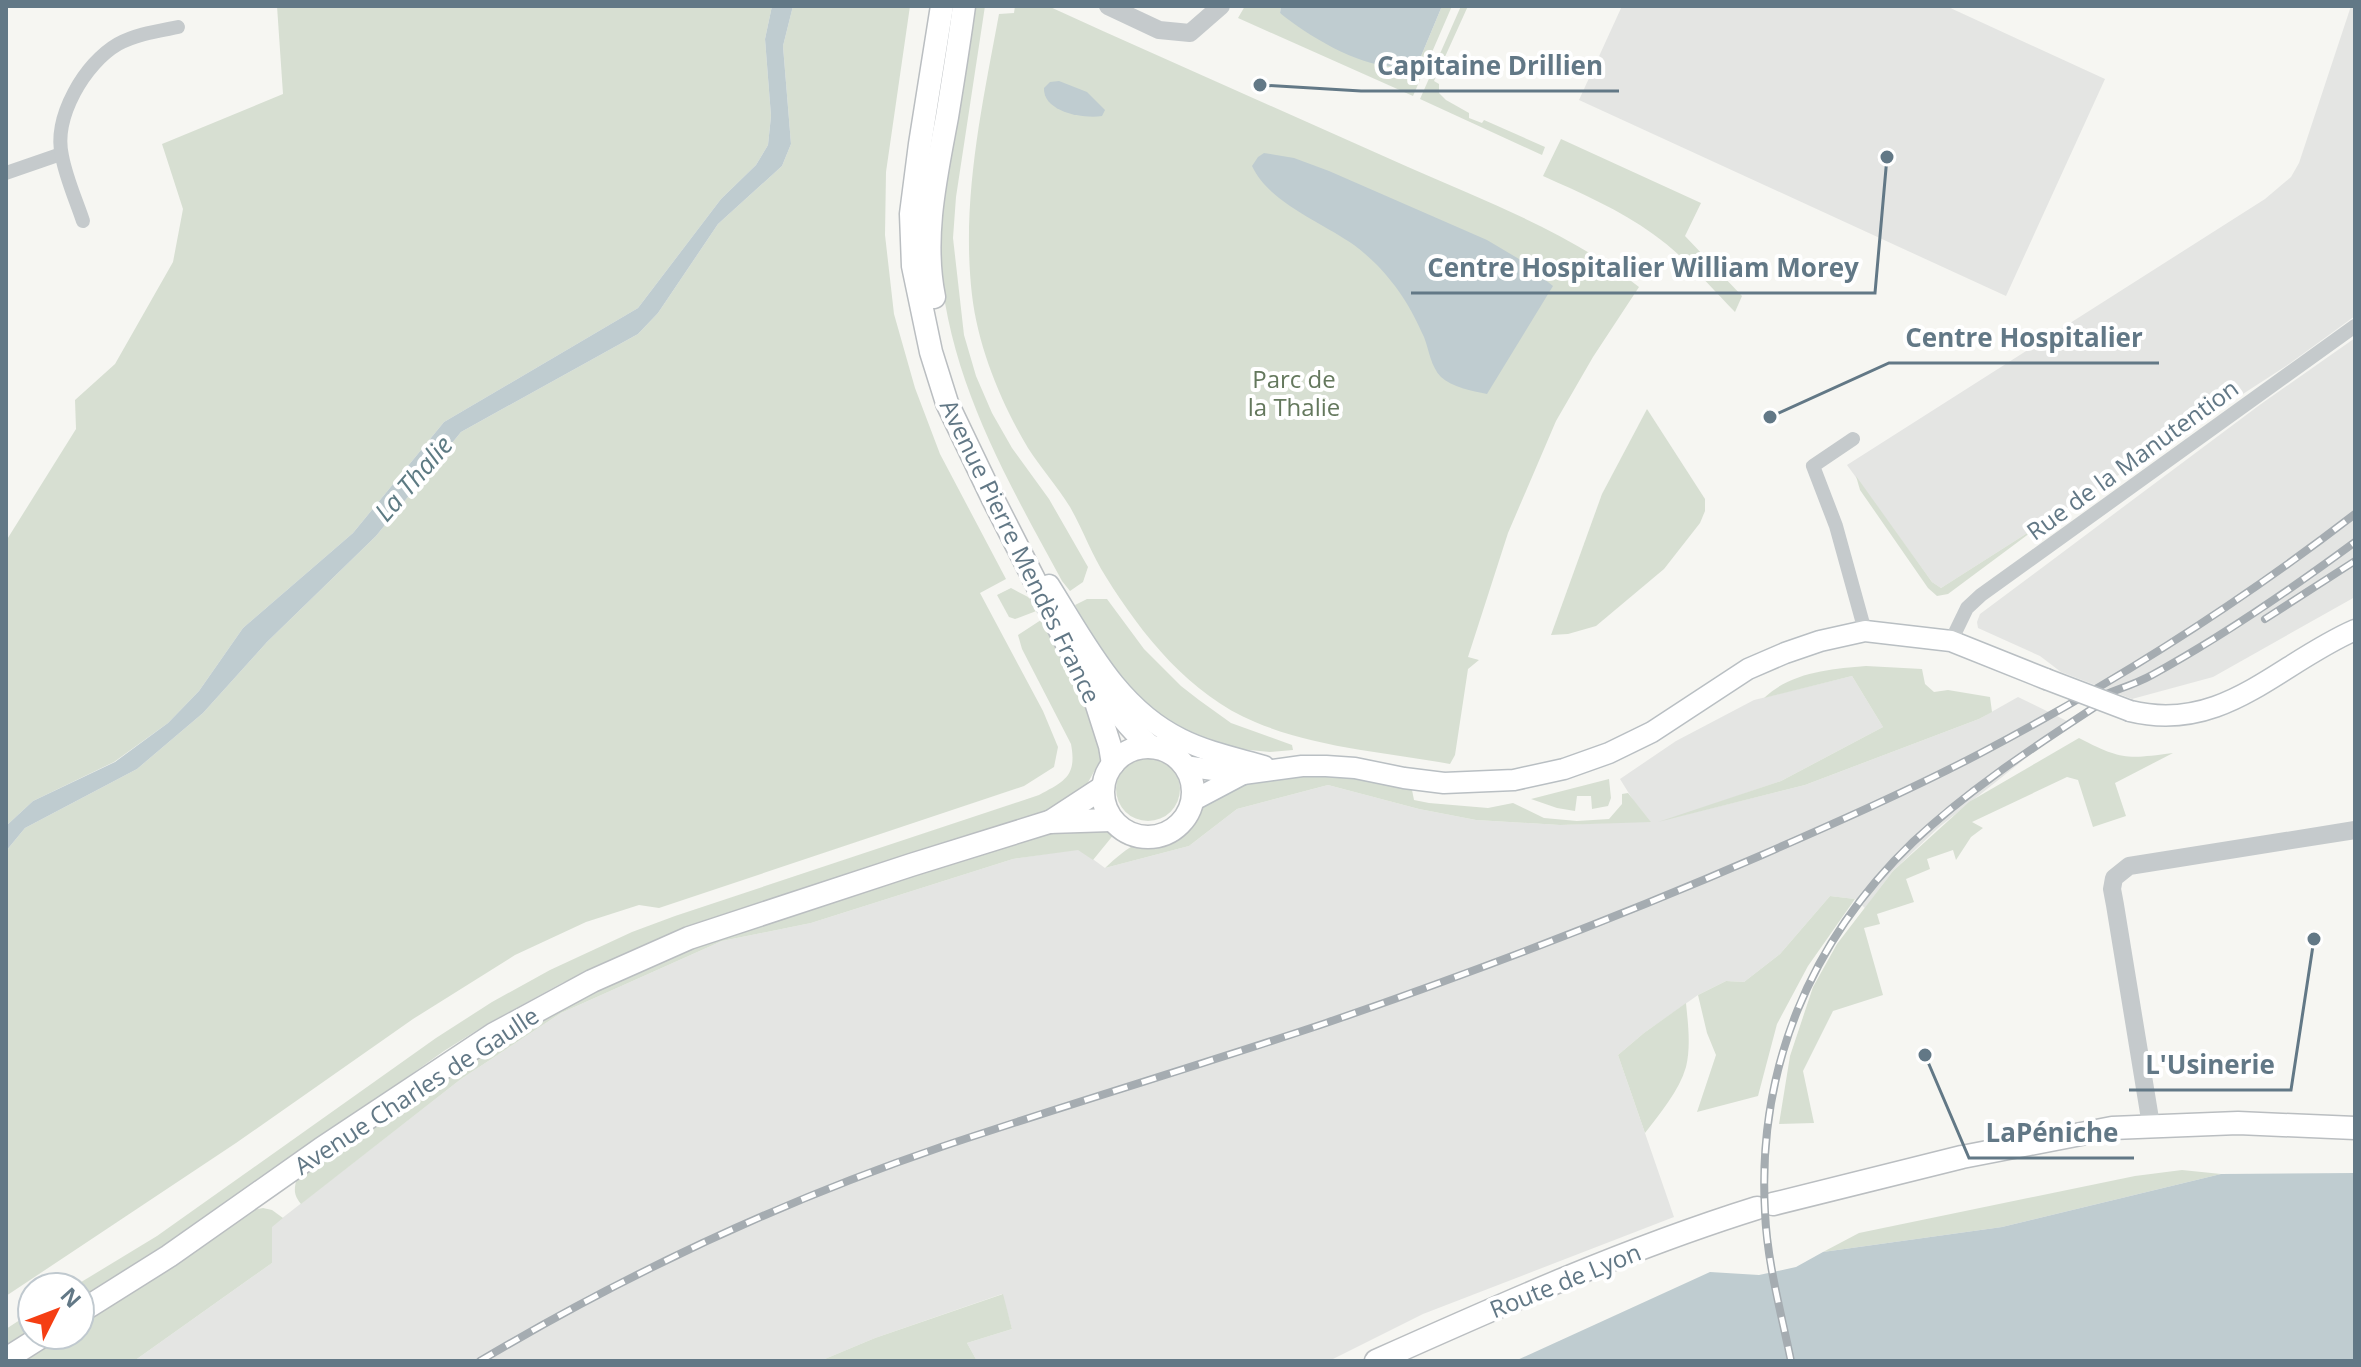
<svg xmlns="http://www.w3.org/2000/svg" width="2361" height="1367" viewBox="0 0 2361 1367" font-family="'Open Sans',sans-serif">
	<rect width="100%" height="100%" fill="#f6f6f2"/>
	<g fill="#e4e5e3">
		<path d="M1622,6H1946L2105,79L2006,296L1579,100Z"/>
		<path d="M2351,6H2355V316L2289,364L2138,462L2133,468L2125,471L1941,588L1932,582L1847,465L2265,199L2291,177L2299,163Z"/>
		<path d="M2355,338V597L2213,677L2132,699L2061,672L2040,656L1978,628L1977,622L1980,614L2261,404Z"/>
		<path d="M1852,676L1883,727L1781,781L1676,817L1805,785L1979,719L2018,697L2073,724L2046,742L1938,828L1893,871L1865,908L1855,899L1830,896L1780,954L1744,982L1726,981L1698,995L1644,1033L1618,1055L1674,1217L1423,1314L1329,1361H977L967,1343L1012,1329L1002,1294L875,1338L820,1361H134L272,1263V1226L461,1079L561,1013L722,941L811,923L1013,859L1079,849L1105,868L1189,846L1237,809L1328,785L1419,809L1476,820L1560,825L1650,821L1633,800L1620,779L1676,741L1754,700Z"/>
	</g>
	<g fill="#d7dfd2">
		<path d="M277,6H772L765,39L771,116L768,145L756,165L721,199L638,308L444,422L353,533L243,628L199,691L168,723L114,762L33,801L6,826V541L76,429L75,400L115,364L173,262L183,209L162,144L283,94Z"/>
		<path d="M793,6H910L886,172L885,235L894,314L915,388L940,454L1006,579L980,593L1043,711L1058,747L1054,767L1024,786L659,908L639,905L586,922L515,955L413,1019L236,1143L6,1296V851L25,828L137,769L203,713L267,642L376,536L461,432L638,334L658,313L718,224L782,166L791,144L783,46Z"/>
		<path d="M972,6H985L956,197L953,238L964,335L976,376L992,413L1012,448L1049,499L1088,567L1083,582L1070,591L1062,581C995,458 929,344 940,199C942,176 947,154 951,132C958,90 965,48 972,6Z"/>
		<path d="M1015,6H1048C1168,61 1288,113 1408,167C1487,202 1571,233 1639,287L1593,357L1556,421L1508,533L1468,657L1479,660L1468,669L1455,755L1450,764C1386,752 1316,748 1255,722C1190,695 1142,635 1106,577C1092,555 1083,530 1070,507C1057,486 1041,468 1028,448C1001,403 978,347 972,295C961,201 982,106 999,14L1014,13Z"/>
		<path d="M1245,6H1281L1280,13L1419,61L1442,6H1452L1413,96L1238,18Z"/>
		<path d="M1461,6H1468L1434,81L1439,84V93L1446,100L1469,113V118L1482,123L1484,120L1545,147L1542,155L1420,99Z"/>
		<path d="M1561,139L1701,203L1685,236L1742,296L1735,312C1709,285 1684,256 1653,234C1620,210 1581,193 1543,176Z"/>
		<path d="M1647,409L1705,499V511L1700,523L1664,569L1596,626L1568,634L1551,635L1602,494Z"/>
		<path d="M1856,476L1932,582L1941,588L2046,521L1948,594L1937,596L1928,588L1860,490Z"/>
		<path d="M1011,588L1028,597L1039,610L1015,619L1009,617L997,595Z"/>
		<path d="M1087,599H1107L1144,649L1181,686L1199,700L1231,723L1292,745L1293,750L1270,752L1219,747L1186,735L1135,697L1094,643L1075,605Z"/>
		<path d="M1044,618L1086,691L1102,757L1085,788L1031,819L948,841L705,921L562,983L487,1024L444,1051L175,1242L80,1301V1287H73L157,1236L436,1038L492,1002L550,970L632,932L675,916L1039,795C1065,781 1077,776 1071,744L1022,649L1018,635Z"/>
		<path d="M1866,666L1922,669L1925,684L1934,692L1948,690L1990,697L1992,712L1979,719L1805,785L1658,822L1781,781L1883,727L1852,676L1764,698C1791,672 1831,669 1866,666Z"/>
		<path d="M2079,738C2121,760 2127,759 2173,753L2115,783L2126,816L2093,827L2078,780L2067,777L1972,822L1983,828L1971,837L1956,860L1953,850L1927,859L1930,869L1906,879L1914,902L1877,914L1880,924L1864,928L1883,995L1833,1011L1803,1071L1814,1123L1779,1124L1790,1056L1813,987L1837,944L1893,871L1969,802Z"/>
		<circle cx="1148" cy="789" r="32"/>
		<path d="M1304,775L1355,778L1412,790L1414,800L1429,803L1488,808L1513,803L1544,818L1577,821L1609,819L1622,804V794L1628,793L1651,822L1560,825L1476,820L1419,809L1328,785L1237,809L1189,846L1105,868C1115,859 1127,847 1140,843C1152,840 1164,843 1176,837C1191,830 1196,810 1209,801C1234,782 1274,780 1304,775Z"/>
		<path d="M1609,779L1611,798L1608,806L1592,809L1591,796H1577L1575,811L1557,808L1531,799Z"/>
		<path d="M1105,828L1115,833L1093,860L1078,850L1013,859L811,923L722,941L561,1013L461,1079L301,1204C294,1195 294,1191 296,1181L422,1090L555,1008L699,944L1057,829Z"/>
		<path d="M1830,896L1855,899L1808,966L1777,1024L1758,1096L1697,1112L1716,1055L1707,1033L1698,995L1726,981L1744,982L1780,954Z"/>
		<path d="M1686,1003C1688,1024 1691,1046 1686,1067C1679,1091 1660,1113 1645,1133L1618,1055L1644,1033Z"/>
		<path d="M2182,1170L2221,1174L2002,1227L1823,1252L1859,1233L2135,1176Z"/>
		<path d="M263,1208L272,1210L283,1218L272,1227V1263L134,1361H21L61,1335H80V1323L253,1210Z"/>
		<path d="M1003,1294L1012,1329L967,1343L977,1361H820L875,1338Z"/>
		<path d="M32,1312V1331L6,1347V1329Z"/>
	</g>
	<g fill="#bfccd0">
		<path d="M772,6H793L783,46L791,144L782,166L718,224L658,313L638,334L461,432L376,536L267,642L203,713L137,769L25,828L6,851V826L33,801L115,762L168,723L199,691L243,628L353,533L444,422L638,308L721,199L756,165L768,145L771,116L765,39Z"/>
		<path d="M1281,6H1442L1419,61C1411,63 1402,66 1394,66C1359,67 1307,35 1280,13Z"/>
		<path d="M1059,81L1087,92L1105,110L1102,116C1083,119 1043,112 1044,88L1050,82Z"/>
		<path d="M1264,153L1294,158L1329,171L1487,240L1519,259L1553,286L1487,394C1472,391 1452,387 1441,377C1431,367 1429,350 1424,337C1411,308 1399,288 1377,265C1370,258 1362,251 1354,245C1322,222 1269,203 1252,166L1258,157Z"/>
		<path d="M2355,1173V1361H1515L1710,1272L1759,1275L1796,1267L1823,1252L2002,1227L2221,1174Z"/>
	</g>
	<g fill="none" stroke-linecap="round" stroke-linejoin="round">
		<defs>
			<g id="secondary">
				<path d="M1049,585C1085,642 1117,708 1181,739C1207,752 1236,758 1264,766"/>
				<path d="M2130,711C2223,734 2277,664 2355,630"/>
				<path d="M1184,766L1243,774L1302,766H1326L1355,768L1404,778L1444,783L1514,780L1564,769L1609,753L1652,732L1748,669L1785,653L1820,641L1865,631L1951,641L2046,679"/>
				<path d="M1192,801L1243,774"/>
			</g>
			<g id="primary">
				<path d="M942,6L920,144L911,214L913,266L931,352L947,403L993,499L1095,699L1110,746L1113,764"/>
				<path d="M934,297C922,237 936,176 947,117C953,80 959,43 964,6"/>
				<path d="M1097,680C1111,705 1129,728 1151,747"/>
				<circle cx="1148" cy="792" r="45"/>
				<path d="M1050,822L1102,788"/>
				<path d="M1773,1204L1962,1157L2112,1128L2238,1123L2355,1128"/>
				<path d="M80,1312L169,1256L321,1149L494,1034L592,981L689,938L911,865L1049,822L1111,820"/>
				<path d="M6,1359L44,1335"/>
				<path d="M1376,1361C1501,1305 1626,1249 1757,1208"/>
			</g>
		</defs>
		<use href="#secondary" stroke="#b9bfc3" stroke-width="23"/>
		<use href="#primary" stroke="#babec1" stroke-width="25"/>
		<g stroke="#c5cacc" stroke-width="14">
			<path d="M6,173L61,154"/>
			<path d="M83,221C76,200 66,178 62,156C53,117 85,63 118,44C136,34 158,31 178,27"/>
			<path d="M1853,439L1813,466L1836,526L1865,631"/>
			<path d="M1951,641L1967,608L1981,595L2355,326"/>
		</g>
		<g stroke="#c5cacc" stroke-width="18">
			<path d="M1108,6L1159,30L1190,33L1221,6"/>
			<path d="M2151,1125L2115,905L2112,889L2114,878L2129,866L2355,830"/>
		</g>
		<use href="#secondary" stroke="#fff" stroke-width="20"/>
		<use href="#primary" stroke="#fff" stroke-width="22"/>
		<defs>
			<g id="rail">
				<path d="M2265,619L2355,561"/>
				<path d="M2095,699C2114,690 2134,685 2152,675C2223,636 2290,590 2355,542"/>
				<path d="M480,1361C626,1274 780,1202 941,1147C1068,1104 1198,1066 1326,1023C1474,972 1619,917 1762,855C1835,823 1908,791 1979,754C2110,685 2237,605 2355,514"/>
				<path d="M1791,1361C1781,1312 1767,1262 1765,1212C1757,1069 1810,941 1913,842C1969,789 2034,747 2098,705"/>
			</g>
		</defs>
		<use href="#rail" stroke="#a5acb1" stroke-width="8"/>
		<use href="#rail" stroke="#fff" stroke-width="5" stroke-dasharray="15" stroke-linecap="butt"/>
		<defs>
			<path id="secondary-bridge" d="M2046,679L2130,711"/>
		</defs>
		<use href="#secondary-bridge" stroke="#b9bfc3" stroke-width="23" stroke-linecap="butt"/>
		<use href="#secondary-bridge" stroke="#fff" stroke-width="20"/>
	</g>
	<g text-anchor="middle" dominant-baseline="central" stroke-width="8" stroke-linejoin="round" paint-order="stroke">
		<g font-size="24" fill="#64785d" stroke="#fff">
			<text x="1294" y="378">Parc de<tspan x="1294" dy="28">la Thalie</tspan></text>
		</g>
		<g font-size="24" fill="#627886" stroke="#fff">
			<text transform="translate(2132 459) rotate(-36)">Rue de la Manutention</text>
			<text transform="translate(1021 551) rotate(64)">Avenue Pierre Mendès France</text>
			<text transform="translate(416 1090) rotate(-33)">Avenue Charles de Gaulle</text>
			<text transform="translate(1565 1280) rotate(-22)">Route de Lyon</text>
		</g>
		<g font-size="26" font-style="italic" fill="#5d7b83" stroke="#fff">
			<text transform="translate(413 478) rotate(-49)">La Thalie</text>
		</g>
	</g>
	<path fill="none" stroke="#627886" stroke-width="3" d="M1260 85L1361 91H1619M1887 157L1875 293H1411M1770 417L1889 363H2159M2314 939L2291 1090H2129M1925 1055L1969 1158H2134"/>
	<g fill="#627886" stroke="#fff" stroke-width="3">
		<circle cx="1260" cy="85" r="8"/>
		<circle cx="1887" cy="157" r="8"/>
		<circle cx="1770" cy="417" r="8"/>
		<circle cx="2314" cy="939" r="8"/>
		<circle cx="1925" cy="1055" r="8"/>
	</g>
	<g font-size="26" text-anchor="middle" font-weight="bold" fill="#627886" stroke="#fff" stroke-width="8" stroke-linejoin="round" paint-order="stroke">
		<text x="1490" y="75">Capitaine Drillien</text>
		<text x="1643" y="277">Centre Hospitalier William Morey</text>
		<text x="2024" y="347">Centre Hospitalier</text>
		<text x="2210" y="1074">L'Usinerie</text>
		<text x="2052" y="1142">LaPéniche</text>
	</g>
	<rect width="2361" height="1367" fill="none" stroke="#627886" stroke-width="16"/>
	<g transform="translate(56 1311) rotate(48)"><circle r="38" fill="#ffffff" stroke="#c0c9cf" stroke-width="2"/>
	<path d="M0-6L14 30L0 20L-14 30Z" fill="#f53e13"/>
	<text y="-12" font-size="22" font-weight="bold" text-anchor="middle" fill="#627886">N</text>
	</g>
</svg>
